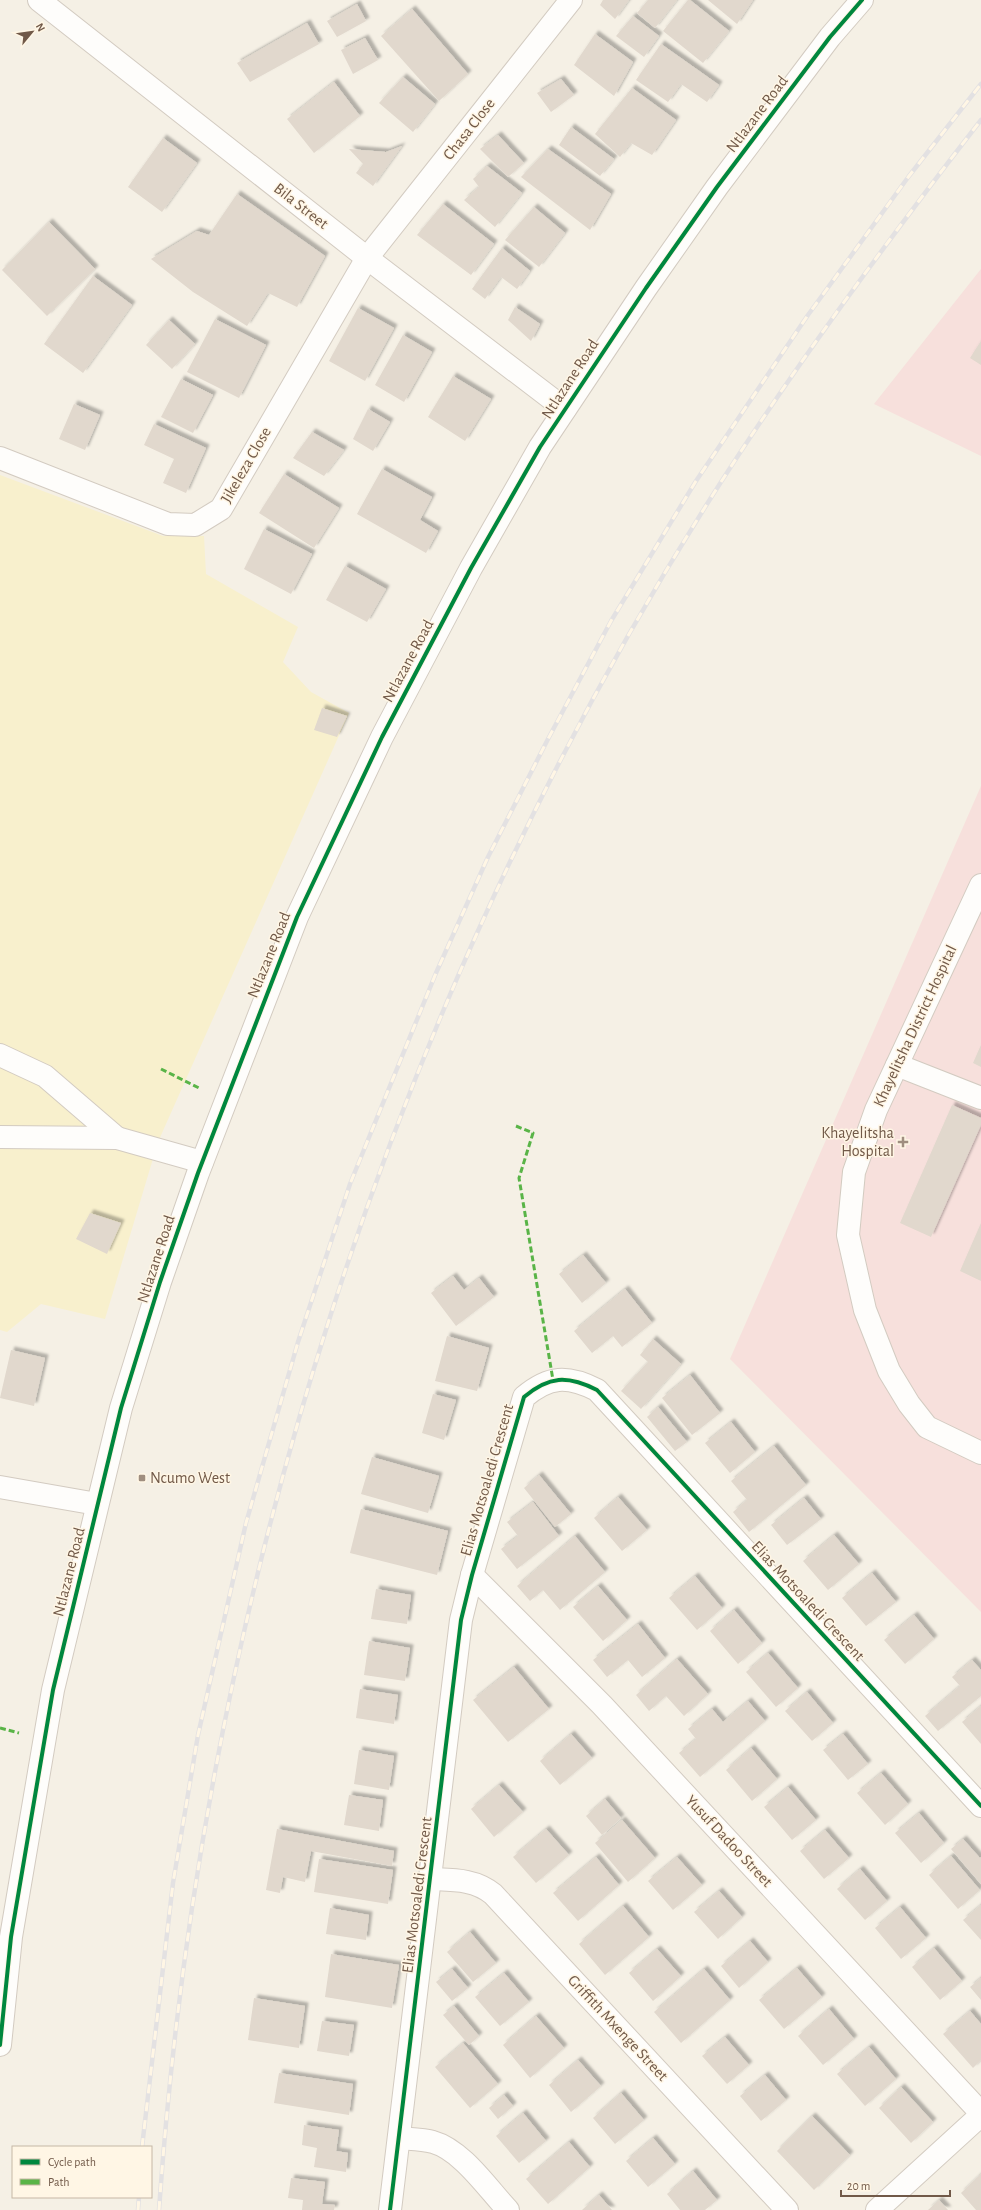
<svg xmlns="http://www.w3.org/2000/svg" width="981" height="2210" viewBox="0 0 981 2210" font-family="'Alegreya Sans',sans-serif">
	<defs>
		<filter id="shadow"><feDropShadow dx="3.5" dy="-3.5" stdDeviation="1" flood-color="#0004"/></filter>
	</defs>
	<rect width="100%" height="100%" fill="#f5f0e5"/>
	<g fill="#f7e0dc">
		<path d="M981,269V456L874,404Z"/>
		<path d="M981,786V1612L730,1359Z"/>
	</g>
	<path fill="#f8f0cd" d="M0,475L163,536H204L206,574L298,627L283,662L311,692L349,713L158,1142L105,1319L41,1304L7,1332L0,1330Z"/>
	<g fill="#e1d8cd" filter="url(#shadow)">
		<path d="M603,0H629L615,19L600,5Z"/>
		<path d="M648,0H677L655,28L637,13Z"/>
		<path d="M688,0H690L729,31L703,63L663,31Z"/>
		<path d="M708,0H753L737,24Z"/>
		<path d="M357,4L366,21L337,37L327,21Z"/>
		<path d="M412,9L468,74L439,101L381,36Z"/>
		<path d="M633,16L659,36L644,57L616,36Z"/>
		<path d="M307,23L319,44L250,82L237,63Z"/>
		<path d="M595,34L633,62L614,96L574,65Z"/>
		<path d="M365,38L378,60L353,74L341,50Z"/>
		<path d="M661,44L719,85L707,102L681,84L668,102L636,80Z"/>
		<path d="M403,77L435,104L413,132L379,103Z"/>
		<path d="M561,79L574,95L551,112L537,93Z"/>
		<path d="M334,82L360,116L314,153L287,119Z"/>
		<path d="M632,88L676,120L652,155L631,143L620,157L595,134Z"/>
		<path d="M571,127L614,159L600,176L559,145Z"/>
		<path d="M498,135L524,163L508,177L480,149Z"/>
		<path d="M163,138L197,163L162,212L128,187Z"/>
		<path d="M402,146L373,186L356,173L363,164L349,149L386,152Z"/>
		<path d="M548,149L611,194L590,230L521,177Z"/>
		<path d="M487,166L522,193L495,227L464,200L479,187L473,179Z"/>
		<path d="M237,194L325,256L297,307L268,293L247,326L193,292L151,259L197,231L209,235Z"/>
		<path d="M443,204L494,244L471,275L417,235Z"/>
		<path d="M534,207L565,233L539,267L505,240Z"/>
		<path d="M49,222L95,269L47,316L2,270Z"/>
		<path d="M502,248L530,271L517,289L501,277L485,299L472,289Z"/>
		<path d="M93,276L132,305L83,373L44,344Z"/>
		<path d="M515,307L540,324L531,341L508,320Z"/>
		<path d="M358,308L394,328L365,381L329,361Z"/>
		<path d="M215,319L266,345L239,398L187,372Z"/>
		<path d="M169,320L195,344L172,369L146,345Z"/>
		<path d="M403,335L432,352L404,402L375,385Z"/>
		<path d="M981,341V365L970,358Z"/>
		<path d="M453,376L491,399L465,441L428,417Z"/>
		<path d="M181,379L213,395L193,433L161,417Z"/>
		<path d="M74,404L100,415L85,450L59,439Z"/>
		<path d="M368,409L390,422L373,451L353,439Z"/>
		<path d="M154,424L206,448L186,493L163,483L174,459L144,445Z"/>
		<path d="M312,432L344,450L324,476L293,458Z"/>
		<path d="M382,469L432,497L420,520L438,531L426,553L357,514Z"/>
		<path d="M284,474L339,508L314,548L259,513Z"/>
		<path d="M264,529L312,554L291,594L244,569Z"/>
		<path d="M345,566L386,589L367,622L326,600Z"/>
		<path d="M322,708L347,716L337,737L314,730Z"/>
		<path d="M981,1045V1067L973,1063Z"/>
		<path d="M952,1105L981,1118V1125L931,1237L900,1223Z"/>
		<path d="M90,1213L121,1223L107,1254L76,1239Z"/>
		<path d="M981,1223V1281L960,1271Z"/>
		<path d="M583,1255L606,1283L582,1303L559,1274Z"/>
		<path d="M453,1276L464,1290L479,1278L494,1297L456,1326L431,1293Z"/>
		<path d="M625,1289L652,1323L622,1347L613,1336L592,1353L574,1331Z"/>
		<path d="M447,1336L489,1348L477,1391L435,1381Z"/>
		<path d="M653,1339L681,1364L641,1409L621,1391L648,1362L640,1355Z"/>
		<path d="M11,1350L45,1358L34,1406L0,1398Z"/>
		<path d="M690,1375L720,1413L692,1435L662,1398Z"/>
		<path d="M433,1394L456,1400L444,1440L422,1433Z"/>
		<path d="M658,1407L687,1442L675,1451L647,1417Z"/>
		<path d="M731,1422L755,1452L730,1473L705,1443Z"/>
		<path d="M774,1446L806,1485L749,1532L733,1512L747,1500L731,1481Z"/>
		<path d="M372,1457L439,1476L428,1513L361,1494Z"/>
		<path d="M539,1475L571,1514L555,1527L524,1488Z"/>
		<path d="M618,1497L647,1530L622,1551L594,1518Z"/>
		<path d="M804,1498L821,1519L787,1545L771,1525Z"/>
		<path d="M533,1502L559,1536L517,1569L501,1549L518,1536L507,1522Z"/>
		<path d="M361,1509L448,1531L437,1575L350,1553Z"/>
		<path d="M834,1535L859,1564L828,1590L803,1561Z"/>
		<path d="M575,1536L605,1572L560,1610L543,1590L530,1601L517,1586Z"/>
		<path d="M872,1573L896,1602L866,1626L842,1598Z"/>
		<path d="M695,1576L722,1608L697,1630L669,1598Z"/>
		<path d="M598,1586L627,1620L603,1641L573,1607Z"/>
		<path d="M376,1589L411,1595L407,1624L371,1619Z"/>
		<path d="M734,1610L762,1643L738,1664L710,1631Z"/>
		<path d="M914,1615L934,1639L905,1664L884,1640Z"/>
		<path d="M638,1624L665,1658L642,1677L628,1660L607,1677L593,1660Z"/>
		<path d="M369,1641L410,1648L405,1681L364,1675Z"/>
		<path d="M768,1653L798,1688L776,1707L746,1672Z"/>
		<path d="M677,1659L708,1694L684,1716L666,1696L649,1711L636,1695Z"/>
		<path d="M972,1660L981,1670V1696L938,1731L925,1716L960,1686L952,1677Z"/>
		<path d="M514,1667L549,1709L508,1742L473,1700Z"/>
		<path d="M360,1689L398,1695L394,1724L356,1718Z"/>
		<path d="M807,1692L833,1723L812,1741L785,1711Z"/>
		<path d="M748,1701L765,1721L700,1777L679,1753L696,1739L688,1729L712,1709L723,1722Z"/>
		<path d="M981,1706V1744L962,1722Z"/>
		<path d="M571,1734L592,1758L560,1785L540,1761Z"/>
		<path d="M843,1734L868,1764L848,1780L823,1750Z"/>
		<path d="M751,1748L777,1779L752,1801L726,1770Z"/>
		<path d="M359,1750L394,1756L389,1790L354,1784Z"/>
		<path d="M881,1773L908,1804L885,1825L857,1793Z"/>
		<path d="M499,1785L523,1812L494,1837L471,1809Z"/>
		<path d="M788,1787L816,1820L792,1840L764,1807Z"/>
		<path d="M349,1795L383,1800L379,1831L344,1825Z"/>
		<path d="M605,1799L621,1818L602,1835L586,1816Z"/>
		<path d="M919,1813L944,1843L921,1863L895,1833Z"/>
		<path d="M622,1820L655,1858L628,1882L595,1843Z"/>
		<path d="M277,1829L394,1851L392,1866L311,1851L305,1882L283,1877L280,1893L266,1890Z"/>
		<path d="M546,1829L569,1855L536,1883L513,1857Z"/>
		<path d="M825,1830L849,1858L824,1879L800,1851Z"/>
		<path d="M963,1839L980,1858L981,1857V1884L951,1849Z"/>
		<path d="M951,1856L980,1890L958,1909L929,1875Z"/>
		<path d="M596,1857L619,1885L578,1921L553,1893Z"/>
		<path d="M677,1857L702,1885L673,1910L648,1881Z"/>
		<path d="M319,1859L393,1870L388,1904L314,1892Z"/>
		<path d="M860,1869L887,1901L865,1920L837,1889Z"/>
		<path d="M719,1891L742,1917L718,1939L694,1912Z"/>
		<path d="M981,1905V1940L963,1920Z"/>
		<path d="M623,1906L649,1937L605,1975L579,1944Z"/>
		<path d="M900,1907L926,1938L901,1959L875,1928Z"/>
		<path d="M330,1908L369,1915L366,1940L326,1934Z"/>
		<path d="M470,1932L496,1963L473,1982L447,1952Z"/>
		<path d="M750,1941L768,1962L739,1988L721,1966Z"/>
		<path d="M934,1948L962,1981L940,2000L912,1967Z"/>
		<path d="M657,1949L681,1976L653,2001L629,1973Z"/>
		<path d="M331,1954L399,1965L392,2008L325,1997Z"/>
		<path d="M797,1968L822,1997L784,2029L759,2000Z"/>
		<path d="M452,1969L468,1988L452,2001L436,1982Z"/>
		<path d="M704,1969L730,2000L681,2043L654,2012Z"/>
		<path d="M504,1973L529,2002L500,2026L475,1997Z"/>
		<path d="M981,1978V2000L970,1987Z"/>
		<path d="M254,1998L305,2006L299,2048L248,2040Z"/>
		<path d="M454,2006L479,2036L469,2045L443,2015Z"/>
		<path d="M829,2009L854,2039L823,2065L798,2036Z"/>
		<path d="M970,2011L981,2024V2060L973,2068L943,2034Z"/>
		<path d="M536,2016L564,2048L530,2078L503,2045Z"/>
		<path d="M322,2021L354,2025L349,2056L317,2051Z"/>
		<path d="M725,2037L749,2065L727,2084L702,2056Z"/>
		<path d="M463,2043L498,2084L470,2108L435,2067Z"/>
		<path d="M869,2047L896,2079L865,2106L837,2074Z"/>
		<path d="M578,2060L601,2086L571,2112L549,2085Z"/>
		<path d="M279,2073L353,2084L349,2115L274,2103Z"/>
		<path d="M765,2075L786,2100L761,2121L740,2096Z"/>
		<path d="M901,2087L933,2122L911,2143L879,2108Z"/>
		<path d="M621,2093L644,2120L615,2144L593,2118Z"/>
		<path d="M504,2095L513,2106L498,2119L489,2108Z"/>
		<path d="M523,2113L546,2141L519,2163L496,2136Z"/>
		<path d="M812,2116L850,2155L814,2190L777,2151Z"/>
		<path d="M304,2125L339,2130L336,2151L348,2153L346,2172L314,2167L317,2148L302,2145Z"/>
		<path d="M653,2138L675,2164L648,2187L626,2161Z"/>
		<path d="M569,2142L590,2167L548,2204L526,2179Z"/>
		<path d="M693,2171L717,2200L705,2210H680L667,2194Z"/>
		<path d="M981,2174V2210H976L961,2193Z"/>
		<path d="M291,2178L325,2182L322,2204L335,2205L334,2210H302L303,2200L288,2198Z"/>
		<path d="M599,2195L612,2210H582Z"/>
		<path d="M939,2200L948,2210H928Z"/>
	</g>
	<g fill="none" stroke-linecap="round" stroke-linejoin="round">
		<defs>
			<g id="minor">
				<path d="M39,0L367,258L565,409"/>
				<path d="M0,458L168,524L195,525L221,509L367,258L571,0"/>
				<path d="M981,885L876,1110L854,1172L848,1235L865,1310L889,1371L909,1404L927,1427L981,1453"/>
				<path d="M0,1055L45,1076L117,1138"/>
				<path d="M897,1065L981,1098"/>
				<path d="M0,1137L117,1138L202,1162"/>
				<path d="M0,1487L97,1504"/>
				<path d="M472,1575L602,1705L981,2113"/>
				<path d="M431,1879C453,1880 475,1879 493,1894L787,2210"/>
				<path d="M0,2045L11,1937L53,1690L121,1408L160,1282L198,1173L297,917L382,737L471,568L540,447L646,288L717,187L830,37L862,0"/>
				<path d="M399,2138C410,2139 423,2139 433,2142C462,2150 488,2189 508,2210"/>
				<path d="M390,2210L461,1620L472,1575L524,1397C549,1376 567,1375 597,1390L981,1806"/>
				<path d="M877,2210L981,2115"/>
			</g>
		</defs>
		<use href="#minor" stroke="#d3cbc1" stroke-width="24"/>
		<use href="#minor" stroke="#fefdfb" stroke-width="22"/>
		<defs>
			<g id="rail">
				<path d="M142,2147L173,1883L198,1735L246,1523L298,1342L350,1184L436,973L488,857L548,739L611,621L696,481L808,315L909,176L981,84"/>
				<path d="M138,2210L139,2197"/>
				<path d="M159,2210C201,1605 388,1006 714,493C796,364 887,241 981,120"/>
			</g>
		</defs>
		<use href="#rail" stroke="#e3e1e2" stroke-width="4.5"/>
		<use href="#rail" stroke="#fff6e5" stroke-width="3" stroke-dasharray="9" stroke-linecap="butt"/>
		<g stroke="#59b447" stroke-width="3" stroke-dasharray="6 3" stroke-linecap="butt">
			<path d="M161,1069L199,1088"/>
			<path d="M516,1126L533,1133L519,1178L553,1380"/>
			<path d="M0,1728L19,1733"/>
		</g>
		<defs>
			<g id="cycleway">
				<path d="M0,2045L11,1937L53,1690L121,1408L160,1282L198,1173L297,917L382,737L471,568L540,447L646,288L717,187L830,37L862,0"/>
				<path d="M390,2210L461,1620L472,1575L524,1397C549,1376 567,1375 597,1390L981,1806"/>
			</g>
		</defs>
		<use href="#cycleway" stroke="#fff6e5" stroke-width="6"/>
		<use href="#cycleway" stroke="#00873e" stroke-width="4"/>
	</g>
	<g fill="#9f8e7f" stroke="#fff6e5" stroke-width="1.5">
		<path d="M901 1136h4v4h4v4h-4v4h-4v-4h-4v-4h4z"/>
		<rect x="138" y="1474" width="8" height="8" rx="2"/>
	</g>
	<g text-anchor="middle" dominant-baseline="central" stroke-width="3" stroke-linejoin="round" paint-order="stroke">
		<g font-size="16" fill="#715948" stroke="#fff6e5">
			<text transform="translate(757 114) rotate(-53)">Ntlazane Road</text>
			<text transform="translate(469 129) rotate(-52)">Chasa Close</text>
			<text transform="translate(301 206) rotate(38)">Bila Street</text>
			<text transform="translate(570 379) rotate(-57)">Ntlazane Road</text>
			<text transform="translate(246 465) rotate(-60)">Jikeleza Close</text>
			<text transform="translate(408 661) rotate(-62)">Ntlazane Road</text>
			<text transform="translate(269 955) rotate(-68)">Ntlazane Road</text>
			<text transform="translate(915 1026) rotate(-65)">Khayelitsha District Hospital</text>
			<text transform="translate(156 1259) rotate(-72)">Ntlazane Road</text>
			<text transform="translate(487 1480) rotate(-74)">Elias Motsoaledi Crescent</text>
			<text transform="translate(69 1572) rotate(-76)">Ntlazane Road</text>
			<text transform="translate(808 1601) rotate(47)">Elias Motsoaledi Crescent</text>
			<text transform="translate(729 1841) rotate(47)">Yusuf Dadoo Street</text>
			<text transform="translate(417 1895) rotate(-83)">Elias Motsoaledi Crescent</text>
			<text transform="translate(618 2028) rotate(47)">Griffith Mxenge Street</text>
		</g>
		<g font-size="16" fill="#715948" stroke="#fff6e5" text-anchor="end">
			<text x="894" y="1133">Khayelitsha<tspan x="894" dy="18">Hospital</tspan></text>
			<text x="150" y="1478" text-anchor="start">Ncumo West</text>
		</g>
	</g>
	<rect x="12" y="2146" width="140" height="52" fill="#fff6e5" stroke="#c6b7a6"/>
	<rect x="20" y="2159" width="20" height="6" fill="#00873e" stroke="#c6b7a6"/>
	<text x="48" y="2166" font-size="12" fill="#715948">Cycle path</text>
	<rect x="20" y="2179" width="20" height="6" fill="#59b447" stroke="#c6b7a6"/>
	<text x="48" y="2186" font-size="12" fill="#715948">Path</text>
	<g transform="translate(32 32) rotate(61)" stroke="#fff6e5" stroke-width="3" paint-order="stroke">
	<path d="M0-3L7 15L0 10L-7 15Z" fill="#715948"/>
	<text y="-6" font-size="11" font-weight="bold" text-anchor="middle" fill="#715948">N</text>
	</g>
	<path d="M841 2190v6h109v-6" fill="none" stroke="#715948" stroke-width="2"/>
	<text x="847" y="2190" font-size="12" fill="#715948" stroke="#fff6e5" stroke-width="3" paint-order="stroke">20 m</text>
</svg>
